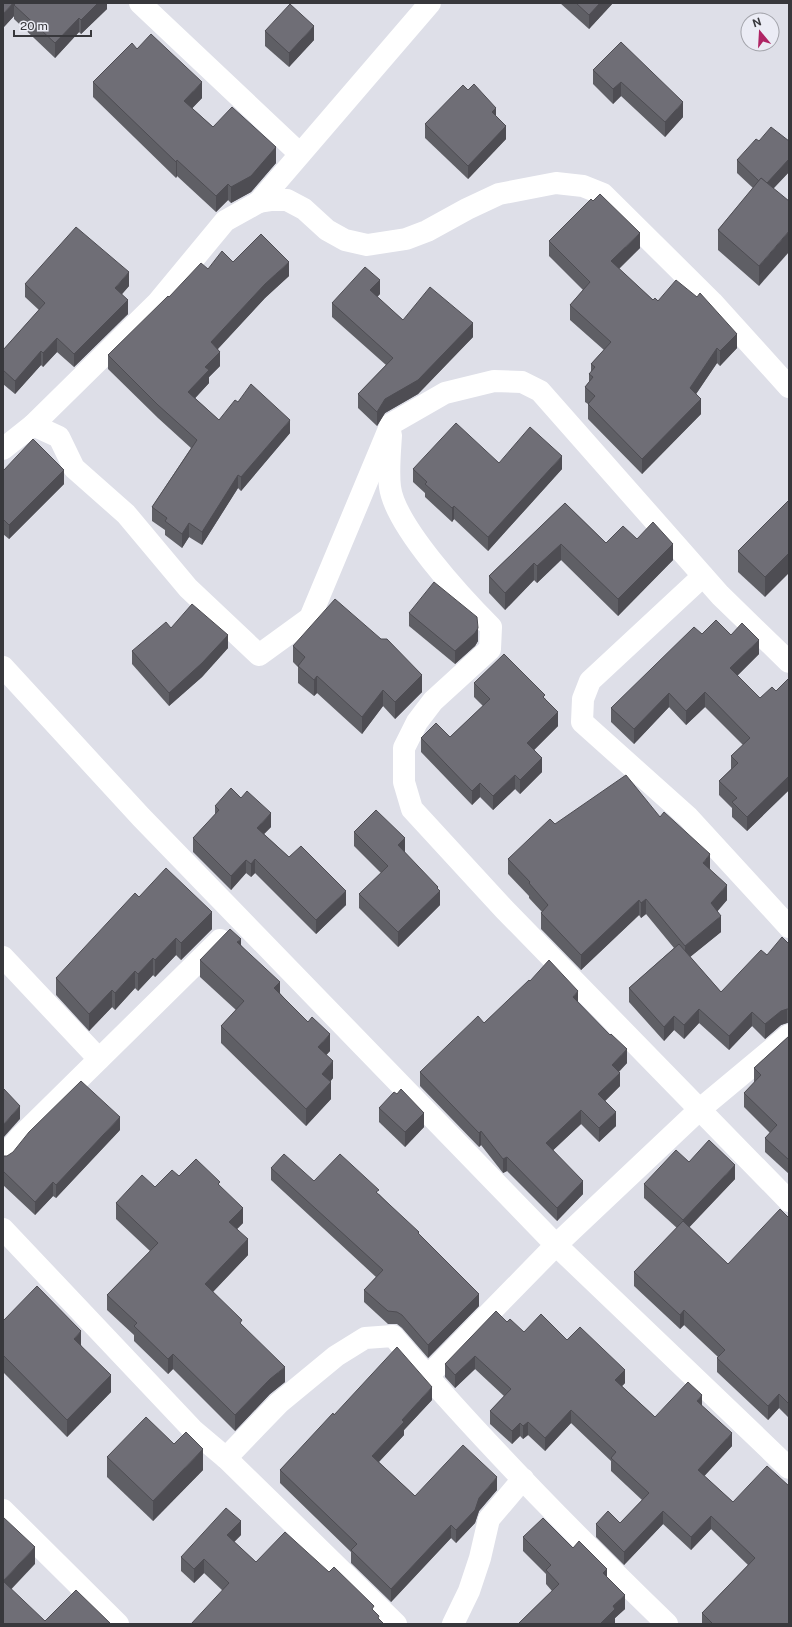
<svg xmlns="http://www.w3.org/2000/svg" width="792" height="1627" viewBox="0 0 792 1627" font-family="'Public Sans',sans-serif">
	<rect width="100%" height="100%" fill="#dedfe8"/>
	<g fill="none" stroke-linecap="round" stroke-linejoin="round">
		<g stroke="#fff" stroke-width="22">
			<path d="M140,3L300,154"/>
			<path d="M259,202L430,3"/>
			<path d="M33,425L158,302L225,221L259,202L272,200H287L304,209L327,230L345,240L367,245L406,239L427,231L467,209L499,194L556,183L583,186L603,194L712,302L789,387"/>
			<path d="M391,435C390,452 388,471 390,487C395,526 463,599 491,627L490,649L433,701L417,722L404,748V782L412,809L504,909L789,1201"/>
			<path d="M3,449L33,425L59,437L74,468L126,514L188,588L259,655L310,618L391,424L445,393L494,381L522,382L540,391L720,595L789,662"/>
			<path d="M703,576L590,681L583,699L582,722L688,817L789,927"/>
			<path d="M3,667L141,817L556,1245L789,1468"/>
			<path d="M3,957L99,1059"/>
			<path d="M3,1157L20,1137L220,940"/>
			<path d="M3,1229L194,1431L226,1458L396,1624"/>
			<path d="M427,1377L556,1245L699,1110L789,1035"/>
			<path d="M226,1458L279,1403L336,1356L365,1338L393,1336C478,1437 572,1532 667,1624"/>
			<path d="M3,1510L118,1624"/>
			<path d="M453,1624L469,1591L480,1558L489,1519L523,1479"/>
		</g>
	</g>
	<g fill="#5f5f65">
		<path d="M14,3V4L107,3V9L81,34L79,32L55,58L14,19V16L3,28Z"/>
		<path d="M560,3H613L589,29Z"/>
		<path d="M265,31L314,40L289,67L265,46Z"/>
		<path d="M621,42L683,117L665,137L621,96L613,104L593,84V70Z"/>
		<path d="M137,49L202,98L192,108L213,127L276,163L251,192L231,203L228,200L216,212L177,176L176,178L93,97V82Z"/>
		<path d="M496,116L506,139L468,179L425,138V124Z"/>
		<path d="M759,141H789V172L774,188L759,286L718,250V230L753,188L737,173V160Z"/>
		<path d="M549,241L640,248L619,269L653,300L658,301L737,348L720,366L717,363L696,394L701,414L642,474L588,419V404L585,402V387L589,382V374L591,372V364L604,350L570,320V305L583,290L549,256Z"/>
		<path d="M208,269L289,276L265,298L218,349L220,366L209,377V383L195,398L219,420L238,402L290,433L241,491L238,488L202,545L189,537L182,548L165,535V530L152,521V507L191,448L158,418L108,369V355L169,297Z"/>
		<path d="M25,284L129,286L122,294L128,314L74,367L57,352L43,367L41,365L15,394L3,384V350L39,310L25,297Z"/>
		<path d="M380,294L377,297L403,320L473,337L418,394L385,413L377,426L358,408V394L386,365L332,317V303Z"/>
		<path d="M499,463L562,469L488,551L454,519L452,522L425,497V493L413,482V469Z"/>
		<path d="M3,471L64,484L9,539L3,534Z"/>
		<path d="M789,500L765,597L738,572V551Z"/>
		<path d="M565,503L606,543L637,539L673,560L618,616L561,560L537,583L534,580L505,610L489,593V576Z"/>
		<path d="M409,613L478,641L475,646L455,664L409,626Z"/>
		<path d="M702,634L731,635L759,654L737,676L760,698L776,691L789,678V791H788L747,831L732,817V808L719,795V781L731,769V756L743,745L705,707L686,725L669,707L634,744L611,722V708Z"/>
		<path d="M293,646L422,692L395,719L383,706L362,734L317,693L314,696L298,683V667L293,662Z"/>
		<path d="M228,648L202,677L169,706L132,664V651Z"/>
		<path d="M474,683L545,698L558,726L534,750L542,772L520,794L515,789L493,810L480,797L472,805L421,752V738L450,737L483,706L474,697Z"/>
		<path d="M215,806L271,827L264,834L289,857L346,905L316,934L255,873L251,877L246,873L231,890L193,852V838L215,815Z"/>
		<path d="M660,817L710,869L727,900L717,911L721,932L690,957L721,992L767,955L789,944V1023H787L781,1025L765,1039L752,1026L729,1050L699,1023L684,1039L674,1030L664,1041L629,1002V988L674,948L646,914L641,918L639,915L581,970L541,929V913L542,912L529,898V896L508,874V859L555,824Z"/>
		<path d="M354,832L405,852V853L438,890L440,905L398,947L359,908V894L381,873L354,846Z"/>
		<path d="M139,897L212,929L181,960L176,955L155,977L153,975L138,991L135,988L115,1010L112,1007L89,1031L56,995V978Z"/>
		<path d="M241,945L280,993L330,1051L326,1055L333,1078L330,1082L331,1099L306,1126L221,1043V1026L236,1010L200,977V960Z"/>
		<path d="M530,981L578,1002L627,1063L619,1072L620,1086L605,1101L616,1126L599,1142L581,1124L553,1150L583,1194L557,1221L507,1171L503,1173L481,1145L479,1147L420,1086V1072L484,1023Z"/>
		<path d="M789,1036V1174L765,1152V1138L770,1133L744,1107V1093L754,1083V1068Z"/>
		<path d="M379,1108L424,1127L405,1147L379,1122Z"/>
		<path d="M120,1130L56,1198L53,1196L35,1215L3,1185V1156H7Z"/>
		<path d="M689,1162L735,1179L689,1227L728,1264L789,1218V1418L779,1408L768,1420L717,1372V1358L718,1357L684,1325L680,1329L634,1286V1272L677,1228L644,1198V1184Z"/>
		<path d="M271,1168L314,1181L379,1194L419,1235L479,1306L428,1358L402,1328L397,1324H388L364,1302V1290L376,1277L271,1180Z"/>
		<path d="M179,1176L220,1187L243,1223L237,1229L248,1255L213,1292L242,1325L285,1382L270,1394L235,1431L173,1369L168,1374L134,1341V1335L107,1310V1295L150,1251L116,1219V1203L155,1187Z"/>
		<path d="M3,1321L81,1345L111,1392L67,1437L3,1372Z"/>
		<path d="M507,1322L524,1332L567,1340L625,1383L622,1386L655,1417L702,1406L732,1446L704,1476L733,1502L789,1624H702V1613L748,1565L711,1529L691,1550L663,1524L624,1565L596,1537V1524L620,1523L642,1500L611,1471V1461L571,1423L545,1451L528,1435L523,1439L520,1436L512,1444L490,1424V1411L504,1396L475,1369L455,1388L445,1377V1364Z"/>
		<path d="M432,1400L404,1430V1435L379,1462L415,1496L497,1490L479,1511L475,1523L456,1543L451,1538L391,1602L351,1563V1552L280,1483V1470L334,1415Z"/>
		<path d="M107,1457L203,1470L153,1521L107,1477Z"/>
		<path d="M241,1535L234,1542L256,1562L329,1572L374,1606L223,1591L204,1573L194,1583L181,1571V1557Z"/>
		<path d="M523,1537L573,1548L607,1577L625,1609L615,1618V1623L614,1624H518L552,1591L546,1584V1574L523,1551Z"/>
	</g>
	<g fill="#4e4d53">
		<path d="M13,3H14V16L3,28V14Z"/>
		<path d="M98,3H107V9L81,34V20Z"/>
		<path d="M600,3H613L589,29V15Z"/>
		<path d="M79,18V32L55,58V43Z"/>
		<path d="M314,26V40L289,67V53Z"/>
		<path d="M202,82V98L184,117V101Z"/>
		<path d="M621,82V96L613,104V89Z"/>
		<path d="M683,102V117L665,137V122Z"/>
		<path d="M496,108V121L492,112Z"/>
		<path d="M506,126V139L468,179V166Z"/>
		<path d="M276,147V163L251,192L231,203V187Z"/>
		<path d="M789,159V172L764,198V186Z"/>
		<path d="M177,160V176L176,178V162Z"/>
		<path d="M228,184V200L216,212V196Z"/>
		<path d="M789,231V252L759,286V266Z"/>
		<path d="M640,233V248L611,276V261Z"/>
		<path d="M4,256V276L3,277V257Z"/>
		<path d="M289,262V276L265,298L211,356V342L265,284Z"/>
		<path d="M129,272V286L115,302V288Z"/>
		<path d="M380,280V294L370,304V290Z"/>
		<path d="M128,300V314L74,367V354Z"/>
		<path d="M473,323V337L418,394L385,413L377,426V412L385,399Z"/>
		<path d="M737,334V348L720,366V351Z"/>
		<path d="M57,338V352L43,367V353Z"/>
		<path d="M717,348V363L690,403V388Z"/>
		<path d="M41,351V365L15,394V381Z"/>
		<path d="M220,352V366L209,377V383L188,406V392L205,367Z"/>
		<path d="M701,399V414L642,474V459Z"/>
		<path d="M290,420V433L241,491V477Z"/>
		<path d="M562,456V469L488,551V537Z"/>
		<path d="M64,470V484L9,539V525Z"/>
		<path d="M238,475V488L202,545V532Z"/>
		<path d="M454,506V519L452,522V508Z"/>
		<path d="M189,523V537L182,548V534Z"/>
		<path d="M561,544V560L537,583V566Z"/>
		<path d="M673,544V560L618,616V599Z"/>
		<path d="M789,553V573L765,597V577Z"/>
		<path d="M534,563V580L505,610V593Z"/>
		<path d="M478,628V641L475,646L455,664V651Z"/>
		<path d="M228,635V648L202,677L169,706V693Z"/>
		<path d="M759,640V654L730,683V668Z"/>
		<path d="M422,675V692L395,719V702Z"/>
		<path d="M317,676V693L314,696V680Z"/>
		<path d="M383,690V706L362,734V717Z"/>
		<path d="M705,692V707L686,725V711Z"/>
		<path d="M669,693V707L634,744V729Z"/>
		<path d="M558,712V726L527,757V743Z"/>
		<path d="M542,758V772L520,794V780Z"/>
		<path d="M515,775V789L493,810V796Z"/>
		<path d="M788,777V791L747,831V817Z"/>
		<path d="M480,783V797L472,805V791Z"/>
		<path d="M271,813V827L257,841V828Z"/>
		<path d="M405,838V852L398,860V845Z"/>
		<path d="M710,854V870L703,863Z"/>
		<path d="M255,859V873L251,877V864Z"/>
		<path d="M246,860V873L231,890V876Z"/>
		<path d="M727,885V900L711,919V903Z"/>
		<path d="M438,887V893L440,891V905L398,947V932Z"/>
		<path d="M346,891V905L316,934V920Z"/>
		<path d="M646,899V914L641,918V903Z"/>
		<path d="M639,900V915L581,970V955Z"/>
		<path d="M212,912V929L181,960V943Z"/>
		<path d="M721,916V932L685,961V946Z"/>
		<path d="M176,938V955L155,977V960Z"/>
		<path d="M241,939V956L237,942Z"/>
		<path d="M153,958V975L138,991V974Z"/>
		<path d="M135,971V988L115,1010V993Z"/>
		<path d="M280,982V999L274,988Z"/>
		<path d="M112,990V1007L89,1031V1014Z"/>
		<path d="M578,991V1005L573,997Z"/>
		<path d="M699,1009V1023L684,1039V1025Z"/>
		<path d="M787,1009V1023L781,1025L765,1039V1024L781,1011Z"/>
		<path d="M752,1012V1026L729,1050V1036Z"/>
		<path d="M674,1016V1030L664,1041V1027Z"/>
		<path d="M330,1034V1051L318,1064V1047Z"/>
		<path d="M627,1049V1063L612,1078V1065Z"/>
		<path d="M333,1061V1078L322,1091V1074Z"/>
		<path d="M620,1073V1086L598,1108V1094Z"/>
		<path d="M331,1082V1099L306,1126V1109Z"/>
		<path d="M20,1106V1119L3,1138V1125Z"/>
		<path d="M581,1110V1124L546,1157V1143Z"/>
		<path d="M616,1112V1126L599,1142V1128Z"/>
		<path d="M424,1113V1127L405,1147V1132Z"/>
		<path d="M120,1117V1130L56,1198V1185Z"/>
		<path d="M481,1131V1145L479,1147V1133Z"/>
		<path d="M507,1157V1171L503,1173V1159Z"/>
		<path d="M735,1165V1179L683,1234V1220Z"/>
		<path d="M583,1181V1194L557,1221V1208Z"/>
		<path d="M53,1182V1196L35,1215V1202Z"/>
		<path d="M243,1208V1223L229,1237V1222Z"/>
		<path d="M248,1239V1255L205,1300V1284Z"/>
		<path d="M479,1294V1306L428,1358V1345Z"/>
		<path d="M684,1310V1325L680,1329V1315Z"/>
		<path d="M81,1331V1348L74,1339Z"/>
		<path d="M173,1354V1369L168,1374V1359Z"/>
		<path d="M475,1356V1369L455,1388V1375Z"/>
		<path d="M285,1367V1382L270,1394L235,1431V1415L270,1379Z"/>
		<path d="M625,1370V1383L615,1393V1380Z"/>
		<path d="M111,1375V1392L67,1437V1420Z"/>
		<path d="M432,1387V1400L404,1430V1435L372,1469V1456L402,1420Z"/>
		<path d="M779,1394V1408L768,1420V1406Z"/>
		<path d="M702,1395V1408L697,1401Z"/>
		<path d="M571,1410V1423L545,1451V1438Z"/>
		<path d="M528,1422V1435L523,1439V1426Z"/>
		<path d="M520,1423V1436L512,1444V1431Z"/>
		<path d="M732,1433V1446L698,1483V1470Z"/>
		<path d="M203,1449V1470L153,1521V1501Z"/>
		<path d="M497,1477V1490L479,1511L475,1523L456,1543V1530L479,1498Z"/>
		<path d="M663,1511V1524L624,1565V1552Z"/>
		<path d="M711,1516V1529L691,1550V1537Z"/>
		<path d="M241,1521V1535L227,1549V1535Z"/>
		<path d="M451,1525V1538L391,1602V1589Z"/>
		<path d="M35,1547V1564L3,1598V1581Z"/>
		<path d="M204,1559V1573L194,1583V1569Z"/>
		<path d="M607,1569V1583L603,1573Z"/>
		<path d="M625,1595V1609L615,1618V1623L614,1624H600L613,1606Z"/>
	</g>
	<g fill="#6f6e76" stroke="#4e4d53">
		<path d="M3,3H13L3,14Z"/>
		<path d="M16,3H98L81,20L79,18L55,43L14,5Z"/>
		<path d="M576,3H600L589,15Z"/>
		<path d="M290,4L314,26L289,53L265,31Z"/>
		<path d="M151,34L202,82L184,101L213,127L232,107L276,147L251,176L231,187L228,184L216,196L177,160L176,162L93,82L132,43L137,49Z"/>
		<path d="M621,42L683,102L665,122L621,82L613,89L593,70Z"/>
		<path d="M474,84L496,108L492,112L506,126L468,166L425,124L463,85L468,90Z"/>
		<path d="M771,127L789,141V159L767,183L761,178L759,181L737,160L756,139L759,141Z"/>
		<path d="M761,178L789,201V231L759,266L718,230Z"/>
		<path d="M600,194L640,233L611,261L653,300L655,298L658,301L676,280L697,297L700,293L737,334L720,351L717,348L690,388L701,399L642,459L588,404L595,396L585,387L593,377L589,374L595,367L591,364L611,342L570,305L590,282L549,241L591,199L593,201Z"/>
		<path d="M76,227L129,272L115,288L128,300L74,354L57,338L43,353L41,351L15,381L3,370V350L45,303L25,284Z"/>
		<path d="M261,234L289,262L265,284L211,342L220,352L205,367L209,370L188,392L219,420L235,400L238,402L251,384L290,420L241,477L238,475L202,532L189,523L182,534L165,521L167,518L152,507L197,440L158,405L108,355L168,296L169,297L201,263L208,269L222,251L233,262Z"/>
		<path d="M365,267L380,280L370,290L403,320L430,287L473,323L418,380L385,399L377,412L358,394L393,358L332,303Z"/>
		<path d="M456,423L499,463L530,427L562,456L488,537L454,506L452,508L425,484L427,482L413,469Z"/>
		<path d="M33,439L64,470L9,525L3,519V471Z"/>
		<path d="M789,500V553L765,577L738,551Z"/>
		<path d="M565,503L606,543L623,526L637,539L653,522L673,544L618,599L561,544L537,566L534,563L505,593L489,576Z"/>
		<path d="M434,582L477,617L478,628L475,633L455,651L409,613Z"/>
		<path d="M335,599L381,639H387L422,675L395,702L383,690L362,717L317,676L314,680L298,666L305,657L293,646Z"/>
		<path d="M192,604L228,635L202,663L169,693L132,651L166,622L171,628Z"/>
		<path d="M716,620L731,635L742,623L759,640L730,668L760,698L772,687L776,691L789,678V777H788L747,817L732,802L737,798L719,781L738,763L731,756L750,738L705,692L686,711L669,693L634,729L611,708L694,627L702,634Z"/>
		<path d="M504,654L545,695L543,697L558,712L527,743L542,758L520,780L515,775L493,796L480,783L472,791L421,738L436,723L450,737L490,699L474,683Z"/>
		<path d="M626,775L660,817L664,812L710,854L703,863L727,885L711,903L721,916L685,946L646,899L641,903L639,900L581,955L541,913L548,905L529,883L530,882L508,859L550,819L555,824Z"/>
		<path d="M231,788L241,798L247,791L271,813L257,828L289,857L301,846L346,891L316,920L255,859L251,864L246,860L231,876L193,838L219,810L215,806Z"/>
		<path d="M376,810L405,838L398,845L438,887L437,888L440,891L398,932L359,894L388,866L354,832Z"/>
		<path d="M166,868L212,912L181,943L176,938L155,960L153,958L138,974L135,971L115,993L112,990L89,1014L56,978L135,893L139,897Z"/>
		<path d="M230,929L241,939L237,942L280,982L274,988L308,1022L312,1017L330,1034L318,1047L333,1061L322,1074L331,1082L306,1109L221,1026L244,1001L200,960Z"/>
		<path d="M782,937L789,944V1009H787L781,1011L765,1024L752,1012L729,1036L699,1009L684,1025L674,1016L664,1027L629,988L679,944L721,992L761,950L767,955Z"/>
		<path d="M549,960L578,991L573,997L610,1035L611,1034L627,1049L612,1065L620,1073L598,1094L616,1112L599,1128L581,1110L546,1143L583,1181L557,1208L507,1157L503,1159L481,1131L479,1133L420,1072L478,1016L484,1023L529,980L530,981Z"/>
		<path d="M789,1036V1160L765,1138L777,1125L744,1093L761,1075L754,1068Z"/>
		<path d="M81,1081L120,1117L56,1185L53,1182L35,1202L3,1171V1156H7L13,1152L29,1132Z"/>
		<path d="M3,1088L20,1106L3,1125Z"/>
		<path d="M401,1089L424,1113L405,1132L379,1108L394,1092L397,1094Z"/>
		<path d="M709,1140L735,1165L683,1220L644,1184L676,1150L689,1162Z"/>
		<path d="M284,1154L314,1181L340,1154L379,1190L376,1192L419,1232L418,1233L479,1294L428,1345L402,1315L397,1312L388,1311L364,1290L383,1270L271,1168Z"/>
		<path d="M196,1159L220,1182L218,1184L243,1208L229,1222L248,1239L205,1284L242,1320L240,1323L285,1367L270,1379L235,1415L173,1354L168,1359L134,1326L137,1323L107,1295L158,1243L116,1203L142,1175L155,1187L172,1170L179,1176Z"/>
		<path d="M780,1209L789,1218V1404L779,1394L768,1406L717,1358L725,1350L684,1310L680,1315L634,1272L683,1221L728,1264Z"/>
		<path d="M37,1286L81,1331L74,1339L111,1375L67,1420L3,1355V1321Z"/>
		<path d="M496,1311L507,1322L510,1319L524,1332L541,1314L567,1340L580,1327L625,1370L615,1380L655,1417L688,1382L702,1395L697,1401L732,1433L698,1470L733,1502L767,1466L789,1486V1624H713L702,1613L755,1558L711,1516L691,1537L663,1511L624,1552L596,1524L608,1511L620,1523L649,1493L611,1458L616,1452L571,1410L545,1438L528,1422L523,1426L520,1423L512,1431L490,1411L511,1389L475,1356L455,1375L445,1364Z"/>
		<path d="M397,1347L432,1387L402,1420L404,1422L372,1456L415,1496L463,1445L497,1477L479,1498L475,1510L456,1530L451,1525L391,1589L351,1550L357,1544L280,1470L333,1413L334,1415Z"/>
		<path d="M146,1417L174,1444L186,1432L203,1449L153,1501L107,1457Z"/>
		<path d="M226,1508L241,1521L227,1535L256,1562L285,1532L329,1572L334,1567L374,1606L372,1609L379,1616L378,1618L384,1624H191L229,1583L204,1559L194,1569L181,1557Z"/>
		<path d="M3,1517L35,1547L3,1581Z"/>
		<path d="M543,1518L573,1548L579,1541L607,1569L603,1573L625,1595L613,1606L615,1609L600,1624H518L559,1584L546,1570L551,1565L523,1537Z"/>
		<path d="M3,1581L45,1621L76,1590L111,1624H4L3,1623Z"/>
	</g>
	<rect width="792" height="1627" fill="none" stroke="#38383c" stroke-width="8"/>
	<g transform="translate(760 32) rotate(342)"><circle r="19" fill="#ebecf5" stroke="#a3a4ab"/>
	<path d="M0-3L7 15L0 10L-7 15Z" fill="#af2565"/>
	<text y="-6" font-size="11" font-weight="bold" text-anchor="middle" fill="#38383c">N</text>
	</g>
	<path d="M14 30v6h77v-6" fill="none" stroke="#38383c" stroke-width="2"/>
	<text x="20" y="30" font-size="12" fill="#38383c" stroke="#ebecf5" stroke-width="3" paint-order="stroke">20 m</text>
</svg>
